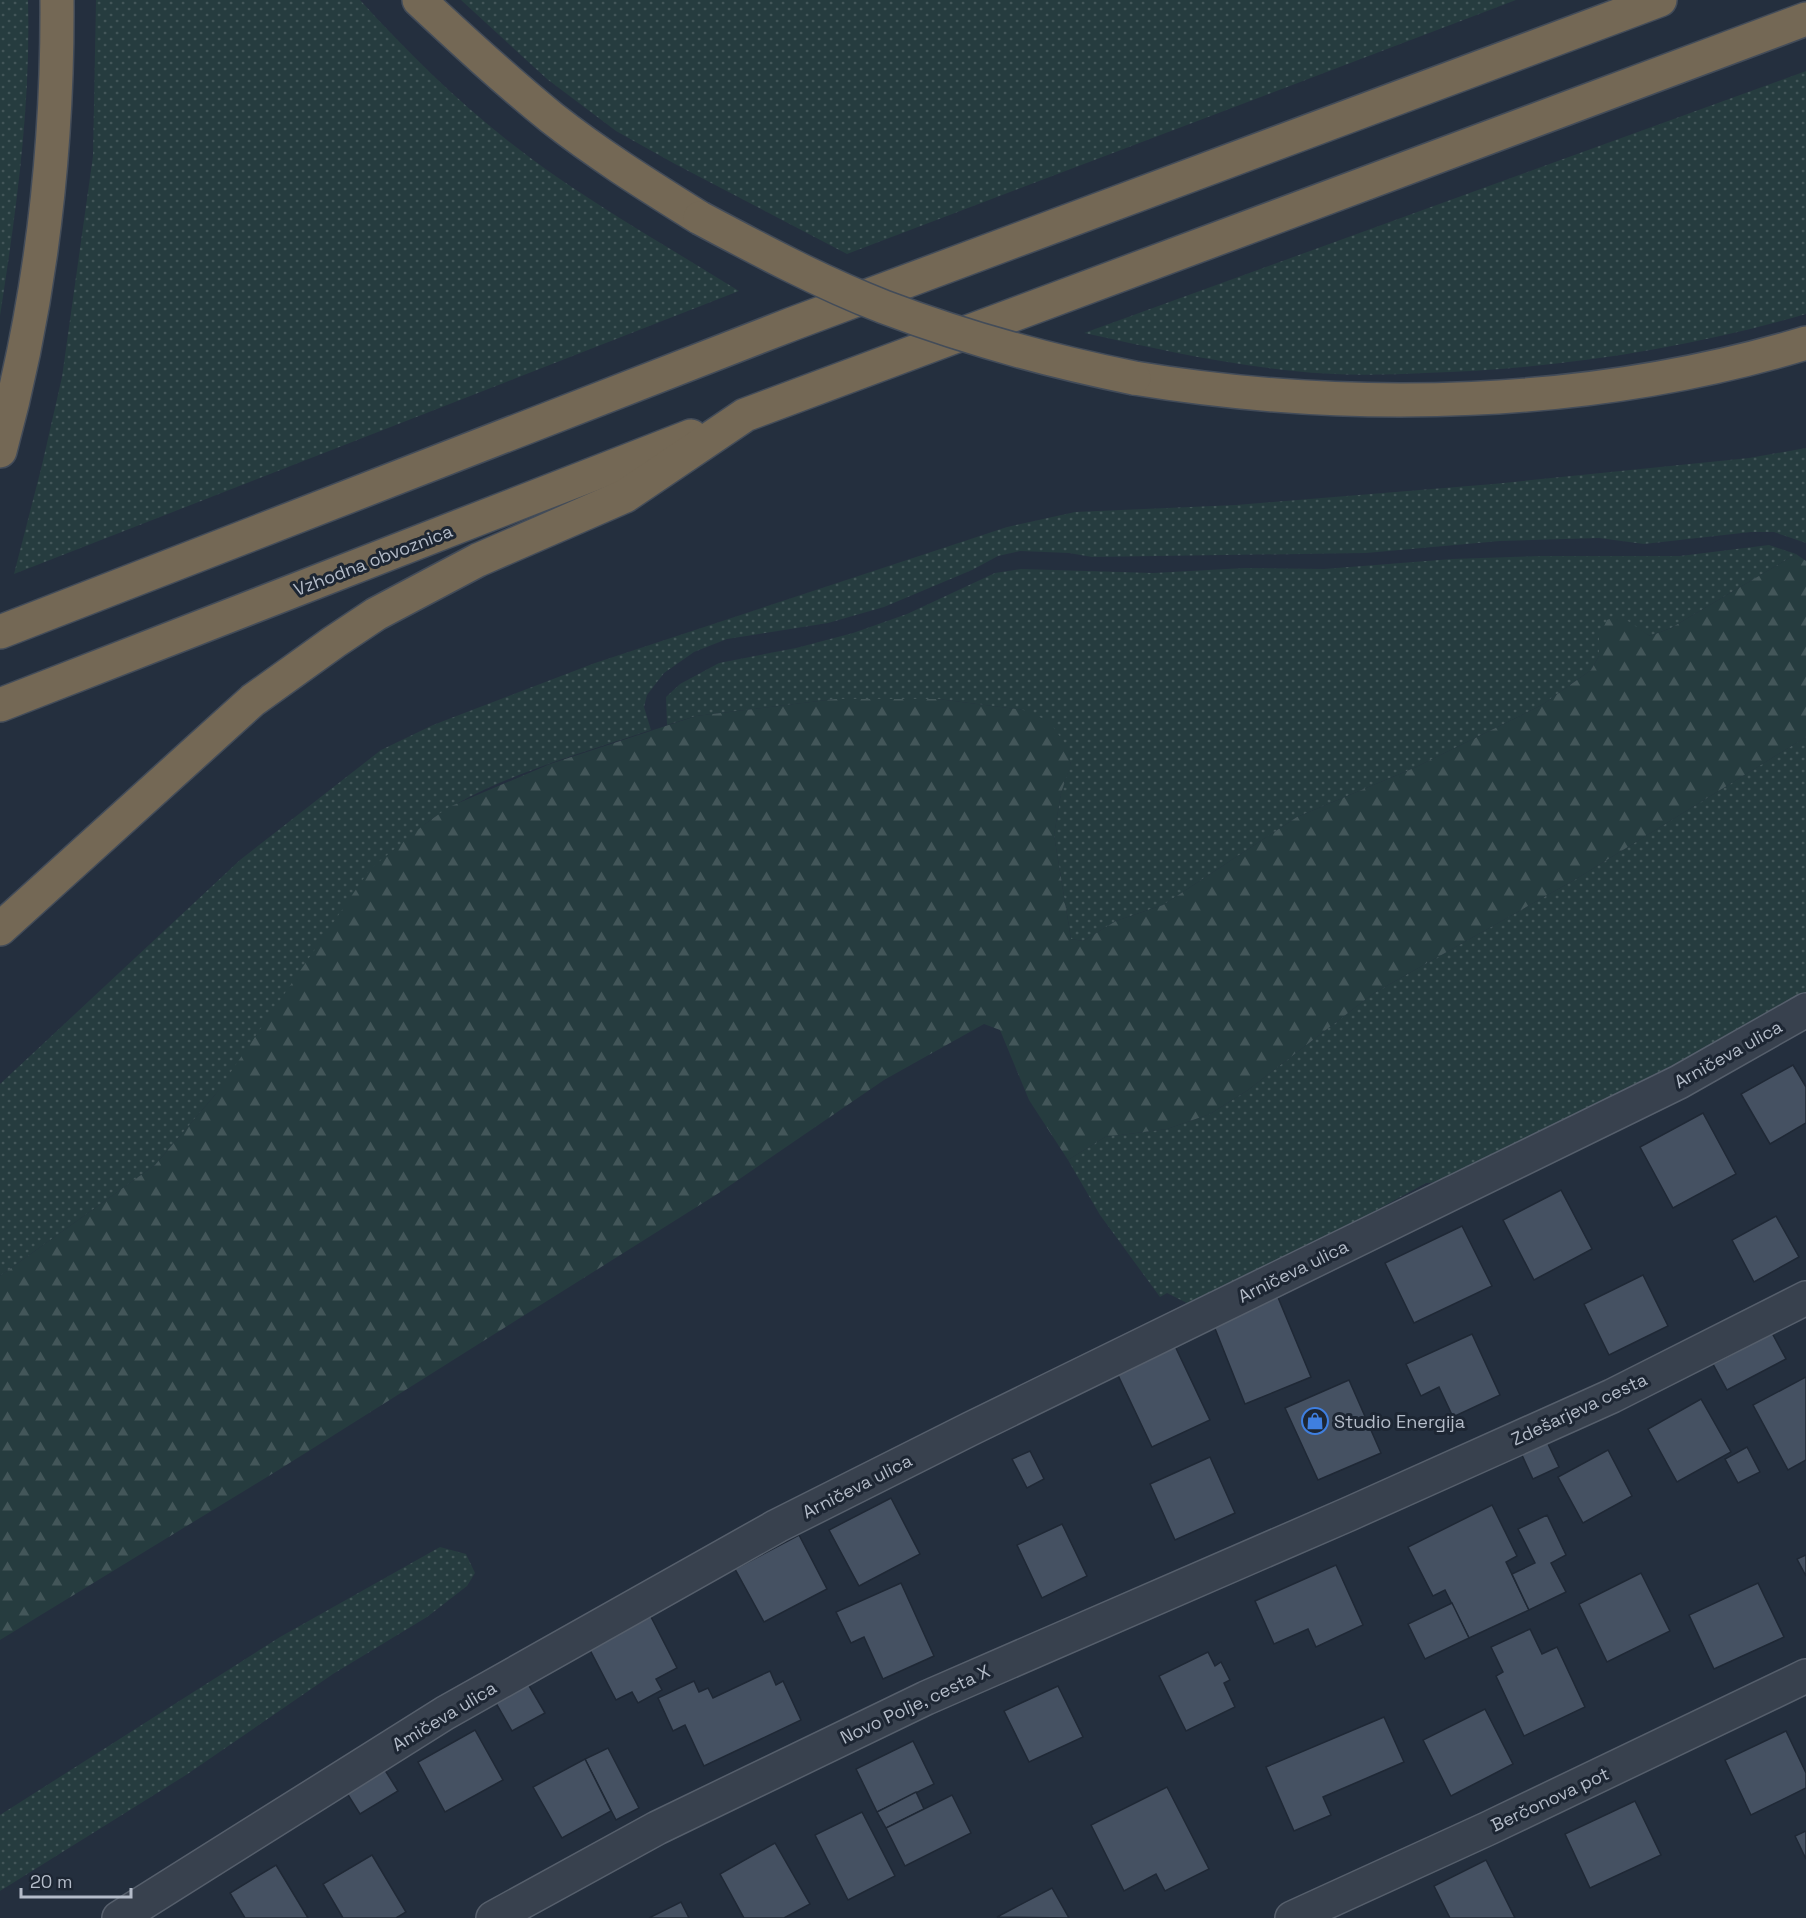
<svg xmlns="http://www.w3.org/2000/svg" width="1806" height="1918" viewBox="0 0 1806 1918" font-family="'Space Grotesk',sans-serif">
	<defs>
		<pattern id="grass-dots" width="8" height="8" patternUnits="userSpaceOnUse" patternTransform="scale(1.5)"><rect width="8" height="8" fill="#263c3f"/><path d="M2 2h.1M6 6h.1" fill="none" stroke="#435659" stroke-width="1.8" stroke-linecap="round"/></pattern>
		<pattern id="forest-firs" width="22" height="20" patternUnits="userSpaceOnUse" patternTransform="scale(1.5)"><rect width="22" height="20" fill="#263c3f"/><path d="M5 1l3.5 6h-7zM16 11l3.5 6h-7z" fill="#435659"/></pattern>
	</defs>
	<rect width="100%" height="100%" fill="#242f3e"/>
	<g fill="url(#grass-dots)">
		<path d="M0,0H28C31,106 16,212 0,316Z"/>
		<path d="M96,0H360C419,65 484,127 557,177C615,217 678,253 739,291L14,574L42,465L62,377L93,156Z"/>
		<path d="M461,0H1516L847,254L675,164L616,131L547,79Z"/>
		<path d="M1806,71V314C1682,350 1554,369 1425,373C1382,375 1337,376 1294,371C1222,364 1153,348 1084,333Z"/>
		<path d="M1806,448V543L1774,532H1751L1644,544L1599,538L1500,541L1366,553L1092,557L1069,553L1020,551L998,556L972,570L884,607L828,623L727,639L694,652L664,673L647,695L644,707L651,730C577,755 489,778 425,824L215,1095L155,1165L0,1276V1084L240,860L381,750L433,725L595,663L1007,527L1075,512L1236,505L1493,484L1749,458Z"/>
		<path d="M1769,545L1796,554L1671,628L1650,636L1637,628L1599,637V656L1591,670L1542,705L1414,768L1297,817L1163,905L1116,921L1083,941L1071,939L1054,835L1061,793L1071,763L1023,710L938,699H835L696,716L667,725L666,697L680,684L719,663L796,648L853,633L907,614L995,573L1021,569L1153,573L1245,568L1324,569L1452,559L1541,556H1680Z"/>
		<path d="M1806,737V998L1440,1182L1426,1183L1289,1258L1187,1303L1167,1293L1160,1297L1100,1215L1068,1160L1105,1137L1167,1129L1210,1114L1248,1090L1374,993L1576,879Z"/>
		<path d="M440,1547L466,1554L475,1573L467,1586L427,1617L333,1674L186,1775L0,1891V1815L280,1637Z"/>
	</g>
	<path fill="url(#forest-firs)" d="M1796,554L1806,561V737L1576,879L1374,993L1248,1090L1210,1114L1167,1129L1105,1137L1068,1160L1029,1100L1000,1030L984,1024L884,1080L722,1191L280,1469L0,1640V1276L155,1165L215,1095L370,869L425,824L449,807L550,764L696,716L835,699H938L1023,710L1049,721L1066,745L1071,764L1061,793L1054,835L1071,939L1083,941L1116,921L1163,905L1297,817L1414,768L1542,705L1591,670L1599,656V637L1607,620L1619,615L1650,636L1671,628Z"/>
	<g fill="#455162" stroke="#1f2835" stroke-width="1.5">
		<path d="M1793,1065L1806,1087V1123L1770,1144L1741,1094Z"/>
		<path d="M1703,1113L1736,1174L1673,1208L1640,1147Z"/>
		<path d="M1561,1190L1592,1249L1534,1280L1503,1220Z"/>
		<path d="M1776,1216L1799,1257L1754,1282L1732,1240Z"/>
		<path d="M1462,1226L1492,1286L1414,1323L1385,1263Z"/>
		<path d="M1643,1275L1668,1326L1609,1355L1584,1304Z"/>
		<path d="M1277,1295L1311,1377L1245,1404L1212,1321Z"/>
		<path d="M1772,1333L1786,1359L1727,1390L1713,1364Z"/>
		<path d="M1472,1334L1500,1395L1453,1417L1439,1387L1421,1396L1406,1364Z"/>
		<path d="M1174,1344L1210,1420L1152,1447L1116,1371Z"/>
		<path d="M1806,1377V1460L1788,1470L1753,1405Z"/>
		<path d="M1349,1380L1381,1453L1318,1480L1285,1408Z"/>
		<path d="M1701,1399L1731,1452L1677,1482L1648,1429Z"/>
		<path d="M1547,1442L1559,1467L1533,1479L1521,1453Z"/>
		<path d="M1747,1447L1760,1472L1738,1483L1725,1459Z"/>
		<path d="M1608,1450L1632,1496L1583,1523L1558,1477Z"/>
		<path d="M1030,1451L1044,1479L1027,1488L1012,1459Z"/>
		<path d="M1210,1457L1235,1513L1175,1540L1150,1484Z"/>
		<path d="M891,1498L920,1554L859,1586L829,1530Z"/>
		<path d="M1492,1505L1517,1556L1506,1562L1529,1610L1469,1638L1445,1590L1433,1596L1408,1547Z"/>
		<path d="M1547,1515L1566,1555L1551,1563L1566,1592L1529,1610L1512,1574L1535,1563L1518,1529Z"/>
		<path d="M1062,1524L1087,1576L1042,1598L1017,1545Z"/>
		<path d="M799,1535L827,1589L764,1622L735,1569Z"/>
		<path d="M1806,1555V1576L1797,1559Z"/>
		<path d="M1336,1565L1363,1625L1316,1647L1308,1629L1274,1644L1255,1601Z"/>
		<path d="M1641,1573L1670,1631L1607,1662L1579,1604Z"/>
		<path d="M901,1583L934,1656L883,1679L864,1637L851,1643L836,1612Z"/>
		<path d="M1758,1583L1784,1637L1714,1669L1689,1615Z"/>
		<path d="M1452,1603L1469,1638L1425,1659L1408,1624Z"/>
		<path d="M650,1615L677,1668L656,1679L662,1690L638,1703L632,1692L616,1700L588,1646Z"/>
		<path d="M1530,1629L1542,1654L1557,1647L1585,1707L1524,1736L1496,1676L1503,1672L1491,1647Z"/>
		<path d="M1208,1652L1215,1666L1221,1662L1230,1680L1224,1683L1235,1707L1186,1731L1159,1676Z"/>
		<path d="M770,1671L776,1685L783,1681L801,1720L704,1766L685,1725L673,1731L658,1698L694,1681L699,1692L708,1688L713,1698Z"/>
		<path d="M528,1684L545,1713L512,1731L496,1703Z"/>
		<path d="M1058,1686L1083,1737L1029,1762L1004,1711Z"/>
		<path d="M1485,1709L1513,1764L1451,1796L1423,1740Z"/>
		<path d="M1384,1717L1404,1762L1323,1797L1331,1815L1294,1831L1266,1767Z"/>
		<path d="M475,1730L503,1780L445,1812L418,1762Z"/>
		<path d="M1786,1731L1806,1773V1788L1751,1815L1725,1760Z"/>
		<path d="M913,1741L934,1784L877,1812L856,1769Z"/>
		<path d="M608,1748L639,1808L616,1820L585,1759Z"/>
		<path d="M585,1759L611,1811L562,1838L533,1787Z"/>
		<path d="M383,1767L398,1791L360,1814L345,1790Z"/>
		<path d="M1167,1787L1209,1869L1165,1891L1156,1874L1124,1891L1091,1825Z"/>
		<path d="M916,1792L924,1809L886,1828L877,1812Z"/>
		<path d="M952,1795L971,1833L905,1866L886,1828Z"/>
		<path d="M1635,1801L1661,1855L1590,1888L1565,1834Z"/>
		<path d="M862,1812L895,1876L848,1900L815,1835Z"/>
		<path d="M1806,1831V1859L1795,1836Z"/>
		<path d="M775,1843L810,1904L784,1918H744L720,1874Z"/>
		<path d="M372,1855L406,1912L396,1918H343L323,1884Z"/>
		<path d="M1486,1860L1515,1918H1450L1434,1886Z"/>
		<path d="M276,1865L308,1918H245L230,1893Z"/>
		<path d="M1052,1888L1069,1918L997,1917Z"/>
		<path d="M681,1902L689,1918H649Z"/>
	</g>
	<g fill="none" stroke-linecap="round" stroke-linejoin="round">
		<defs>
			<g id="minor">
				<path d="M119,1918L445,1713L777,1526L970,1429L1679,1082L1806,1010"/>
				<path d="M493,1918L657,1828L926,1698L1349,1514L1612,1396L1806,1298"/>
				<path d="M1292,1918L1489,1828L1806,1676"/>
			</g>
			<g id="highway">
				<path d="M419,0C463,41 506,81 552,118C599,155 649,186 700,218"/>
				<path d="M1134,378C1354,414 1591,408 1806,343"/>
				<path d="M0,451C40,305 58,152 57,0"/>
				<path d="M0,632L792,324L1660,0"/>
				<path d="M0,705L691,436"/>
				<path d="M0,929L253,700L334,642L376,614L478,560L625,496L745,415L1806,19"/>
			</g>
		</defs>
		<use href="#minor" stroke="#565f6c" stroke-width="36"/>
		<use href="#highway" stroke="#434c59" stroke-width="36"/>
		<use href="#minor" stroke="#38414e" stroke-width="33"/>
		<use href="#highway" stroke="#746855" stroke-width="33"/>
		<defs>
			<path id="highway-bridge" d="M700,218C760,250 820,282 884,307C966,338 1049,361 1134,378"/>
		</defs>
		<use href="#highway-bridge" stroke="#434c59" stroke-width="36" stroke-linecap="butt"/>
		<use href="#highway-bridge" stroke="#746855" stroke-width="33"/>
	</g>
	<defs>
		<symbol id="shop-ring" viewBox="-11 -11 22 22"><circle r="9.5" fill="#1d2633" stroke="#3f7fe0" stroke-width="1.5"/><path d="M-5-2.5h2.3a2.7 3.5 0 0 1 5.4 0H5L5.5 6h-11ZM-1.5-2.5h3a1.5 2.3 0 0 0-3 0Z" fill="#3f7fe0"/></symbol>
	</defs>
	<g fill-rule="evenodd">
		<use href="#shop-ring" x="1300" y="1406" width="30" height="30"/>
	</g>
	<g text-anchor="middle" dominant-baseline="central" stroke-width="6" stroke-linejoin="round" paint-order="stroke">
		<g font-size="18" fill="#b4bcc9" stroke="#1d2633">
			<text transform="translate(373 560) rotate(-21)">Vzhodna obvoznica</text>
			<text transform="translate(1728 1054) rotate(-29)">Arničeva ulica</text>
			<text transform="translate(1293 1271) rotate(-26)">Arničeva ulica</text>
			<text transform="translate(1579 1409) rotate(-25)">Zdešarjeva cesta</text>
			<text transform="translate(857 1486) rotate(-27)">Arničeva ulica</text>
			<text transform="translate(915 1704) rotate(-25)">Novo Polje, cesta X</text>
			<text transform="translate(444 1716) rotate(-31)">Amičeva ulica</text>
			<text transform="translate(1550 1799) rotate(-25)">Berčonova pot</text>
		</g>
		<g font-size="18" fill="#b4bcc9" stroke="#1d2633" text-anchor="start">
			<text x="1334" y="1421">Studio Energija</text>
		</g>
	</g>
	<path d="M21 1888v9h110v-9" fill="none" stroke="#b4bcc9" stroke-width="3"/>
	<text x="30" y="1888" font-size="18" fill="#b4bcc9" stroke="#1d2633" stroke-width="4.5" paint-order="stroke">20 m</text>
</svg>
